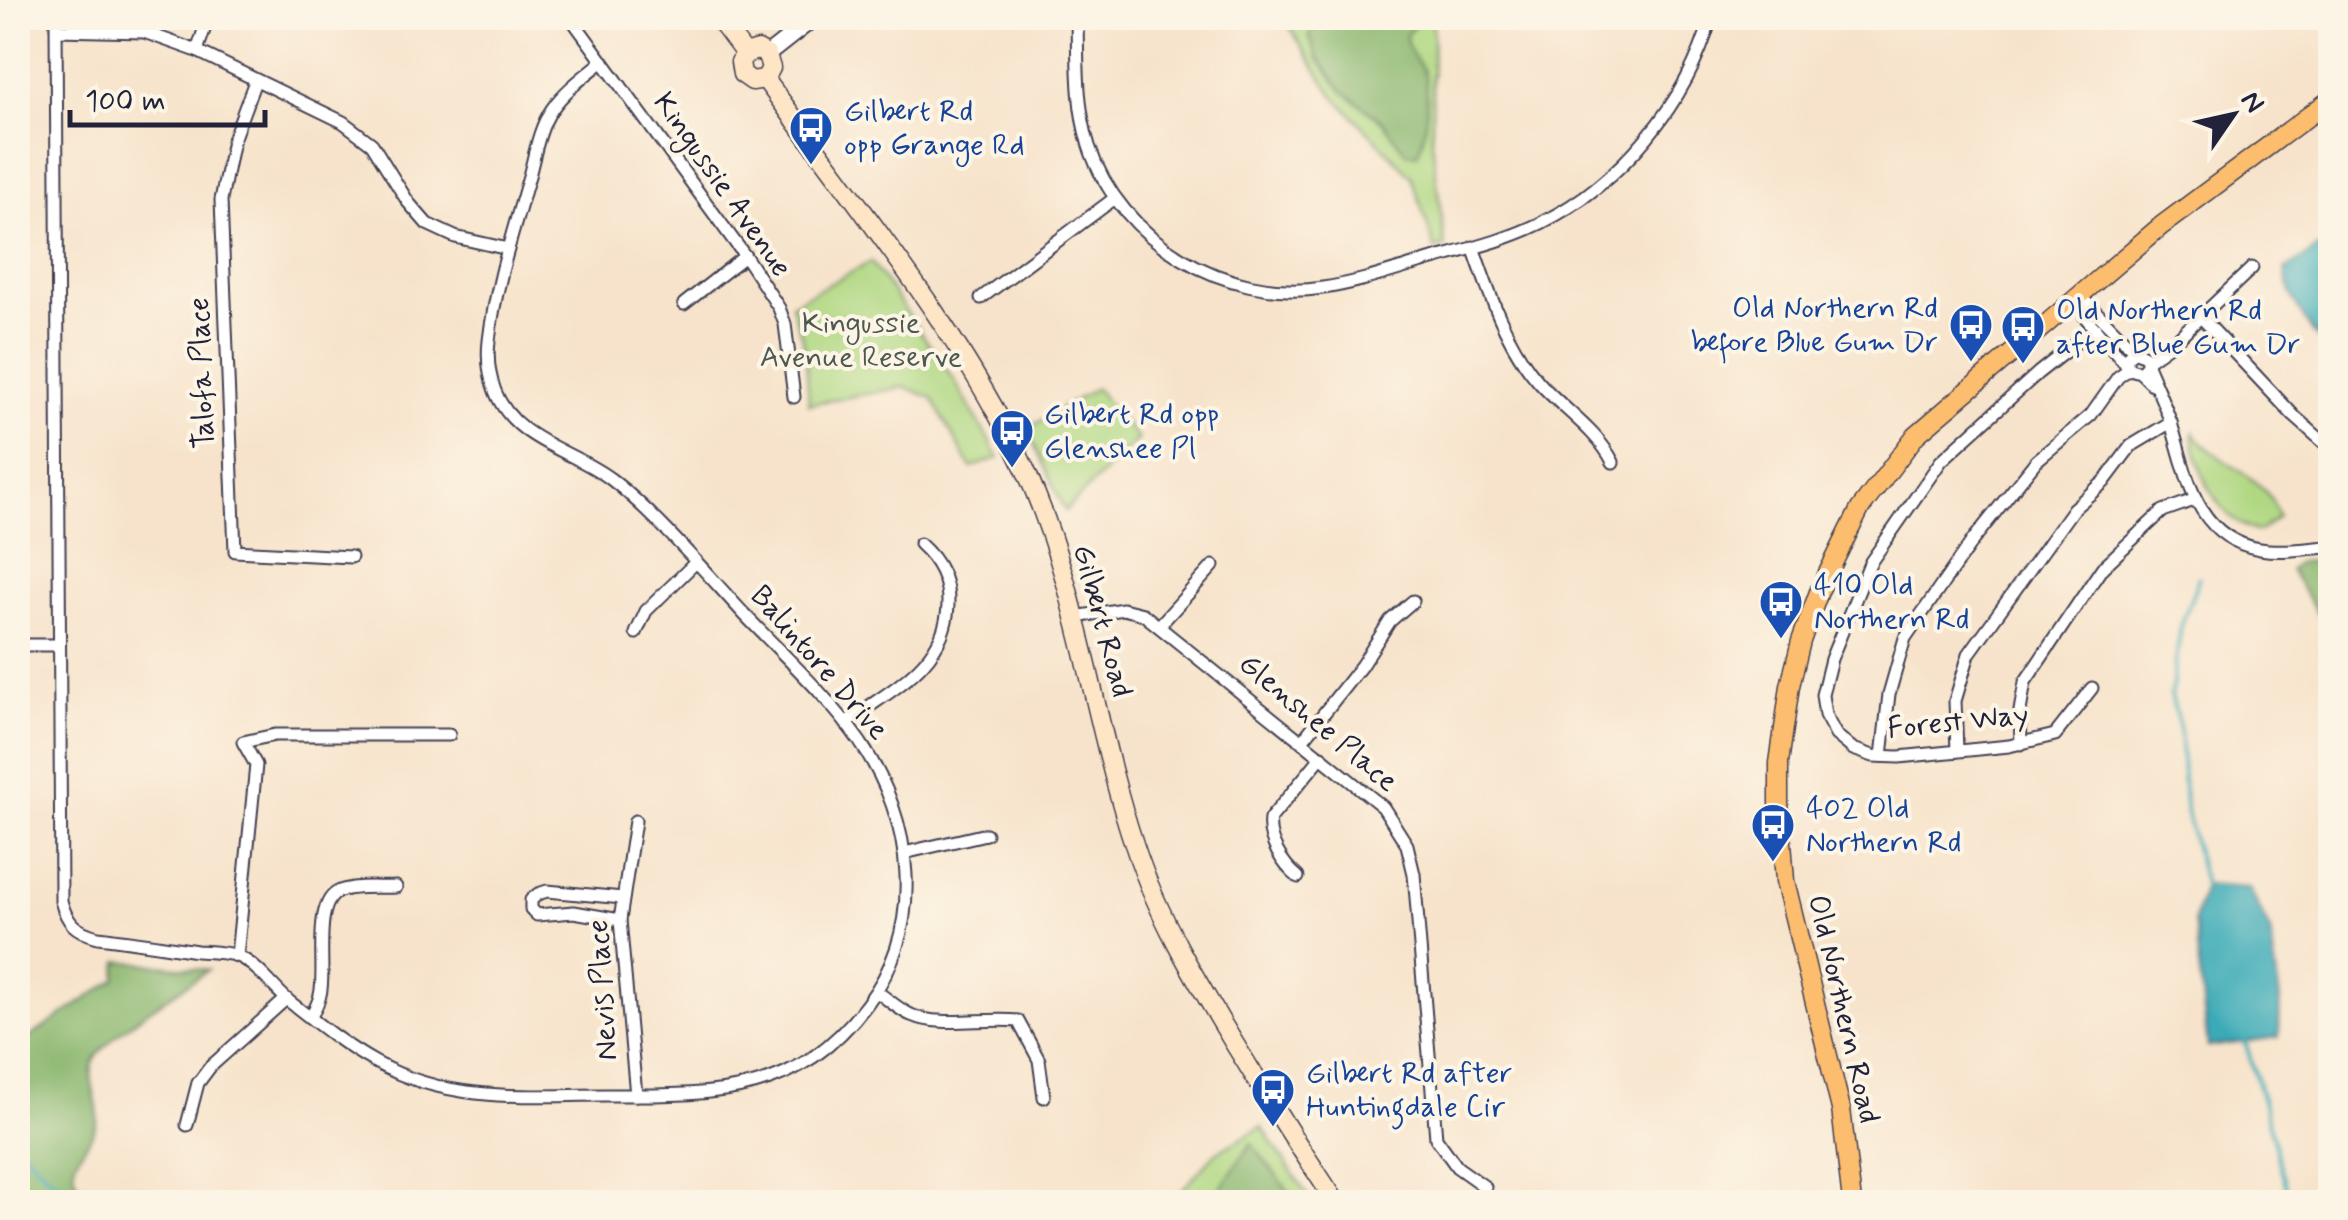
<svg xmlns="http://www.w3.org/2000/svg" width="2348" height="1220" viewBox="0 0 2348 1220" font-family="Mynerve,sans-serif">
	<rect width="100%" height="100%" fill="#fcf5e5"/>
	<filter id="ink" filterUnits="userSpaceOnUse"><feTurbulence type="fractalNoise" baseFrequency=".01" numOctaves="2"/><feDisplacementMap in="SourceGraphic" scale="20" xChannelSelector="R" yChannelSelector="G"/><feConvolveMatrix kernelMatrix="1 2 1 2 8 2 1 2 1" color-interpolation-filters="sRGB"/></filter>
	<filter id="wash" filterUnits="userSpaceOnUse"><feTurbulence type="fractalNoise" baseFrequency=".0048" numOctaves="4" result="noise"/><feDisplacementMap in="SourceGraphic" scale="40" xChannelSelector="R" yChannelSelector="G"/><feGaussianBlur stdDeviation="2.25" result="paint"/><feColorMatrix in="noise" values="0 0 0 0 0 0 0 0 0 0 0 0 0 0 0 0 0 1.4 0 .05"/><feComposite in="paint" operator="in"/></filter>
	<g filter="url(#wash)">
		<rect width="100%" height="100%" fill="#f7e3cb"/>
		<g fill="#b0d883" stroke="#697d5f" stroke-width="2.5">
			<path d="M1284,18H1433L1432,141L1445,247L1435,249L1412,177L1332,94Z"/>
			<path d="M871,262L953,378L999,458L971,468L932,398L905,387L809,404L805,348L791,304Z"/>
			<path d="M1095,388L1138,439L1065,511L1027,429Z"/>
			<path d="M2193,431C2216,467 2271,475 2278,517L2258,532C2217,520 2196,471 2193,431Z"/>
			<path d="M1262,1127L1312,1202H1178V1194L1216,1153Z"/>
		</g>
		<g fill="#8cb871" stroke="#576d56" stroke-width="2.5">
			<path d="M1322,18H1422L1406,35C1408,60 1422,59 1425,76C1429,95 1426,139 1417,154L1406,153L1383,122L1342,90L1317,57L1309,35Z"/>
			<path d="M2330,560V625L2317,613L2290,570L2299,562Z"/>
			<path d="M119,961L208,970C180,990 104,1035 93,1064C86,1082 103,1108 96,1126C80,1164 60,1157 88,1202H18V1045L116,979Z"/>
			<path d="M1251,1143L1297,1202H1211Z"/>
		</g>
		<g fill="#3aaab7" stroke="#2e6679" stroke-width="2.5">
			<path d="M2330,240V352C2308,329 2290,302 2285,270Z"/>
			<path d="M2204,885L2249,888L2270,930L2280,999L2279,1037L2208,1047L2194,921Z"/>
		</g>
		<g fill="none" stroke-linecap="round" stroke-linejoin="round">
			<g stroke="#3aaab7" stroke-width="4">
				<path d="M2199,577L2181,626L2171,695L2180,730L2185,806L2204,885"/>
				<path d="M2245,1042C2263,1095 2274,1149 2291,1202"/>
				<path d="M18,1146L48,1176L84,1202"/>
			</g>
		</g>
	</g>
	<g filter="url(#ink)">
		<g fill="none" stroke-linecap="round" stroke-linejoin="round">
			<defs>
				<g id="minor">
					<path d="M56,18L61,901C67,923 75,931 98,937C131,941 164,946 197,951C209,952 226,952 237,956C258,965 273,988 290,1002C352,1051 394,1084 476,1093C519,1098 563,1095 606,1095C713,1095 796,1099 867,1004C926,926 914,820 860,742C828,696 784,656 745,615C706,573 657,515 612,480C572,449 515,442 495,391C489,375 487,358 489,341C495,286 514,229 529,176C535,154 539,128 552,109C565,90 585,76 603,61"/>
					<path d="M571,18L745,256L779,308L785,324L794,397"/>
					<path d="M1077,18C1078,61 1076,104 1089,146C1120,241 1226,303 1323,288C1358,283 1392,271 1426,261C1465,250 1505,241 1541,223C1621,183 1687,103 1711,18"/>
					<path d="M57,30L144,32L197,51L343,122L372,144L408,202L427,224L455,237L508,249"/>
					<path d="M197,51L208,18"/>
					<path d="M255,81L233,140L221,200L235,551L351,557"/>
					<path d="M1473,247C1489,293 1506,344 1538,381C1562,409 1596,429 1613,462"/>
					<path d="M2080,296L2085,317L2126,364"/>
					<path d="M2080,296L2135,351"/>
					<path d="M981,298L1115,198"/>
					<path d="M684,304L745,256"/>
					<path d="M2199,315L2294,416L2330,448"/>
					<path d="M2147,361L2175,341L2252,268"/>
					<path d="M2147,365C2155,384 2164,403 2171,423C2187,475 2195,538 2260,549C2282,553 2308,548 2330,547"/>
					<path d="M2140,372L2147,365V357L2135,351L2127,357V368L2140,372L2152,384"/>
					<path d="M1076,617L1123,609L1143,614L1383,807L1407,845L1414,874L1436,1138L1457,1167L1485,1187"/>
					<path d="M1159,626L1213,566"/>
					<path d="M636,633L646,611L696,562"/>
					<path d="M18,645H59"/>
					<path d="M2092,688L2055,735L2009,746L1899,757L1873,756L1853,749L1836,735L1825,715L1822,695L1831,659L1870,563L1941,461L2038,373L2095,328"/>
					<path d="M846,723C889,690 946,665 948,605C949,580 939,561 920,544"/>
					<path d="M1302,741L1361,666L1390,621L1413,601"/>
					<path d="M2021,744L2020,711L2025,682L2102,568L2163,511L2194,500"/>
					<path d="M1957,751L1955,701L1969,654L2073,509L2104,482L2131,446L2171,422"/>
					<path d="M1882,756L1889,694L1905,638L1973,540L2036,461L2091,415L2118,377L2129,369"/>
					<path d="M635,821L620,920L636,1095"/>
					<path d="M904,853L986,834"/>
					<path d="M1298,877C1283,865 1267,840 1270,819L1322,756"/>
					<path d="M620,920L574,912L537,915L531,909V900L538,894L547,891L623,898"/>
					<path d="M237,956L256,765L243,742L275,735H449"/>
					<path d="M877,992C888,999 899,1010 911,1015C940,1028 986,1017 1018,1021L1039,1060L1044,1097"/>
					<path d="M311,1017C314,1010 319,1002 320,995C327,970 311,902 340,891C356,885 379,888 396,887"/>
					<path d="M187,1125L198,1083L210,1067L286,999"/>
				</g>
				<path id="tertiary" d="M767,55L814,18"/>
				<g id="secondary">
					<path d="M718,18L745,54"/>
					<path d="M745,54L758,50L767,55L771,68L765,79"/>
					<path d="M745,54L740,62L742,74L752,81L765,79"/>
					<path d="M765,79C854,202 962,332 1025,469C1080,589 1093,723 1135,847C1158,917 1196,980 1234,1043C1267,1097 1301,1150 1336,1202"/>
				</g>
				<path id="primary" d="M1852,1202L1841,1109L1785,881L1779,803V763L1790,686L1801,641L1820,589L1860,509L1916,435L2161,226L2330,100"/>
			</defs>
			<use href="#minor" stroke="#423f51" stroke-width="15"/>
			<use href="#tertiary" stroke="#423f51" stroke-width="19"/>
			<use href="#secondary" stroke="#423f51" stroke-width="21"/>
			<use href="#primary" stroke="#423f51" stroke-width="21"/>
			<use href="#minor" stroke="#fff" stroke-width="11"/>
			<use href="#tertiary" stroke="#fff" stroke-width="15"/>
			<use href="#secondary" stroke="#fee5c5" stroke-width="18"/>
			<use href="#primary" stroke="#fcbd6e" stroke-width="18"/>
		</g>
	</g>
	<defs>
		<symbol id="bus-pin" viewBox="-11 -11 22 30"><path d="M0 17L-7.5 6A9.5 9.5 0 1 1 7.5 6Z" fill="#1a4fb4" stroke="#fcf5e5"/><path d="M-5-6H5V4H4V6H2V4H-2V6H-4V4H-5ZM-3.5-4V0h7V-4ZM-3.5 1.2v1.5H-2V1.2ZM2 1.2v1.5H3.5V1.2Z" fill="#fff"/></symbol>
	</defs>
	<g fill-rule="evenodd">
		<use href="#bus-pin" x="786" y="103" width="50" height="68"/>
		<use href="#bus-pin" x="1946" y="300" width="50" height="68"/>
		<use href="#bus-pin" x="1998" y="302" width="50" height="68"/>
		<use href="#bus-pin" x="987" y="406" width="50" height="68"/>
		<use href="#bus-pin" x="1756" y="577" width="50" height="68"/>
		<use href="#bus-pin" x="1748" y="800" width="50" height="68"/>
		<use href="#bus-pin" x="1248" y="1065" width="50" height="68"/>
	</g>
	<g text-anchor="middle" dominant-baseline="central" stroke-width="8" stroke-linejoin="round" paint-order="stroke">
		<g font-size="30" fill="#164399" stroke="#fcf5e5" text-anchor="start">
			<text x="844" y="111">Gilbert Rd<tspan x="844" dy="34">opp Grange Rd</tspan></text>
			<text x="1938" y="308" text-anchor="end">Old Northern Rd<tspan x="1938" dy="34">before Blue Gum Dr</tspan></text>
			<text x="2056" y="310">Old Northern Rd<tspan x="2056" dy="34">after Blue Gum Dr</tspan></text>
			<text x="1044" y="414">Gilbert Rd opp<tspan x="1044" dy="34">Glenshee Pl</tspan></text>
			<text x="1814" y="585">410 Old<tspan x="1814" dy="34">Northern Rd</tspan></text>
			<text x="1806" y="808">402 Old<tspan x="1806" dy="34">Northern Rd</tspan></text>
			<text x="1306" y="1073">Gilbert Rd after<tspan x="1306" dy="34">Huntingdale Cir</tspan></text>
		</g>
		<g font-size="30" fill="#22223b" stroke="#fcf5e5">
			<text transform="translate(722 185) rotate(55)">Kingussie Avenue</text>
			<text transform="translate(202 373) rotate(-92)">Talofa Place</text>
			<text transform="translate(1102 621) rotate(75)">Gilbert Road</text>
			<text transform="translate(819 663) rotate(49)">Balintore Drive</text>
			<text transform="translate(1958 722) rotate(-6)">Forest Way</text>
			<text transform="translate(1318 723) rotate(40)">Glenshee Place</text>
			<text transform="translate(603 990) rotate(-94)">Nevis Place</text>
			<text transform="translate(1843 1009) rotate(77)">Old Northern Road</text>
		</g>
		<g font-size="30" fill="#4d5951" stroke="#fcf5e5">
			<text x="861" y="323">Kingussie<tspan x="861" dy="34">Avenue Reserve</tspan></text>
		</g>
	</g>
	<rect width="2348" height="1220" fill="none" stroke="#fcf5e5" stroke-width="60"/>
	<g transform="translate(2233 115) rotate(56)" stroke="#fcf5e5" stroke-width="8" paint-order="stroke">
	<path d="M0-8L18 38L0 25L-18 38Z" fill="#22223b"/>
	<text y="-15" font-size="28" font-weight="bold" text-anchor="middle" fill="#22223b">N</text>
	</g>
	<path d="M70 110v15h195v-15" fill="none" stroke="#22223b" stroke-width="5"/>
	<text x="85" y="110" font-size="30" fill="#22223b" stroke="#fcf5e5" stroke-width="8" paint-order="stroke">100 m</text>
</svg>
